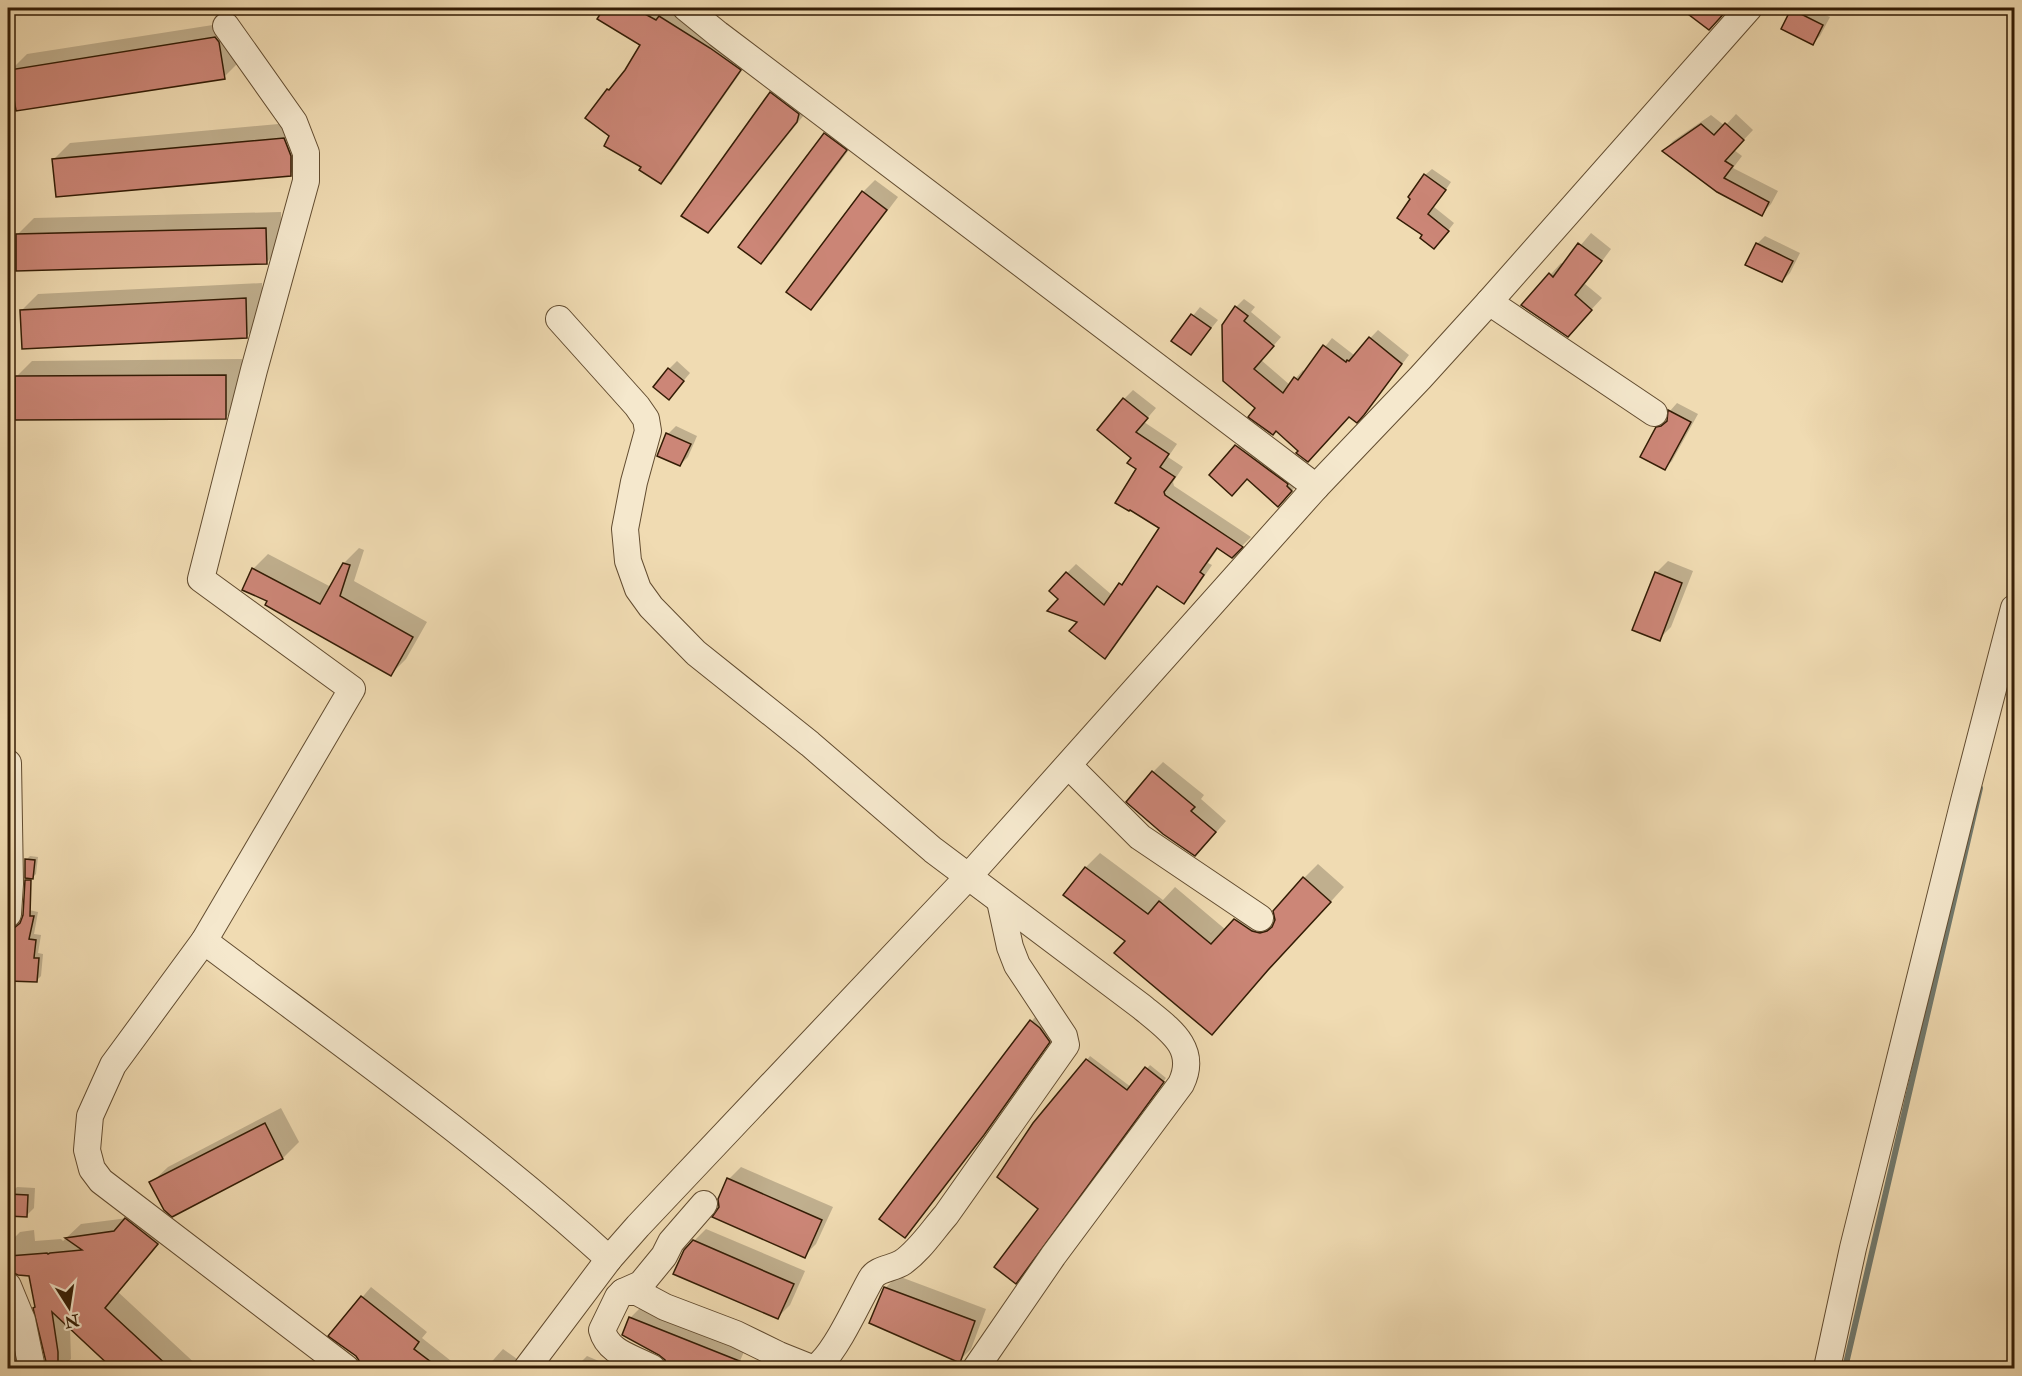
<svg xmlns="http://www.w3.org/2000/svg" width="2022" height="1376" viewBox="0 0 2022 1376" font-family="'IM FELL Double Pica',serif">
	<rect width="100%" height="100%" fill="#f0dbb2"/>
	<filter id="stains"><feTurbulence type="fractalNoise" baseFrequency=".00333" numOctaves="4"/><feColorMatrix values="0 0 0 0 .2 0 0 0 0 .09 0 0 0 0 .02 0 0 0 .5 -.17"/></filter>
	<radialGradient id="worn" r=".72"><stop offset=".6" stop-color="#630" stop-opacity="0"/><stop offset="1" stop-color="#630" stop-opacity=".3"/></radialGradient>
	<g fill="#0003">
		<path d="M606,8H661L666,11L672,8L721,38L750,59L671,172L660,183L611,135L608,90L618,80L642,45L599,19Z"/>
		<path d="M1686,8H1729L1721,16L1684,9Z"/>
		<path d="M1795,8H1810L1830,17L1820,36L1812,44L1792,10Z"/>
		<path d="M232,22L240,61L224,77L11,70L27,54Z"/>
		<path d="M787,78L812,105L723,216L708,231L771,93Z"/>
		<path d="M1736,114L1753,130L1734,150L1742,156L1733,168L1778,191L1771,204L1762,214L1664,151L1673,141L1711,115L1725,126Z"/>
		<path d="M300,122L307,158L290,174L54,159L70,143Z"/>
		<path d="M837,122L858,138L773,250L761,262L825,134Z"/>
		<path d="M1432,169L1451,182L1434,207L1454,223L1440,241L1425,235V175Z"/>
		<path d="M875,180L898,197L823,296L811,308L863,192Z"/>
		<path d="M281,212L282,247L266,263L17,235L34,218Z"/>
		<path d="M1591,233L1611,249L1585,284L1602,298L1568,335L1523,305L1561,263L1564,265Z"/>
		<path d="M1765,236L1800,253L1790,273L1782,281L1757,244Z"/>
		<path d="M262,283L263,320L247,336L22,310L38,294Z"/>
		<path d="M1244,299L1255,307L1251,312L1281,337L1261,360L1290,385L1303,370L1305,372L1332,338L1354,355L1378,330L1409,355L1365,413L1349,415L1300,451L1258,408L1236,307Z"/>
		<path d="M1200,307L1218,320L1191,353L1173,341Z"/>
		<path d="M242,359V401L226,417L16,377L32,361Z"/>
		<path d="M677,361L690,373L676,390L669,369Z"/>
		<path d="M1133,390L1156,408L1144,422L1177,444L1168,457L1183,467L1173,482L1174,486L1251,537L1241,547H1219L1208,563L1212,565L1193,593L1184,602L1159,585L1114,648L1105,657L1060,599L1067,573L1076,564L1112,595L1129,575L1161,528L1133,458L1124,399Z"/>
		<path d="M1677,403L1698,414L1672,461L1664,469L1657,428L1668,419L1670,411Z"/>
		<path d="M676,426L697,436L688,457L680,465L659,455L668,434Z"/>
		<path d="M1248,434L1303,478L1290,493L1247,478L1211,475Z"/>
		<path d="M359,548L364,550L354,581L427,622L406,659L391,674L269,600L253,569L268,554L331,587L344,563Z"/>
		<path d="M1668,561L1693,571L1671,627L1659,639L1656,573Z"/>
		<path d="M1163,762L1204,795L1201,799L1226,821L1206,844L1153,772Z"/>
		<path d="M1100,853L1163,900L1175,887L1226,930L1250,905L1267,917L1276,920L1304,878L1318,864L1344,887L1212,1033L1127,941L1066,895L1086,867Z"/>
		<path d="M30,856L38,857L36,874L33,877L26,860Z"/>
		<path d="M29,910L38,912L34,934L41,935L38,953L43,954L41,976L36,981L22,922Z"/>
		<path d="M1035,1017L1044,1024L1052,1037L987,1130L881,1218Z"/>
		<path d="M8,1054H11L9,1077L8,1079Z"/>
		<path d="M1090,1056L1131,1087L1150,1065L1166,1078L1019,1279L1087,1060Z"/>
		<path d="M281,1108L299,1142L283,1158L151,1183L168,1167Z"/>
		<path d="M741,1167L833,1207L816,1244L804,1256L729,1179Z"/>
		<path d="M17,1187L35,1188L34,1208L26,1216L8,1215L9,1195Z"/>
		<path d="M128,1218L172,1228L118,1292L200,1368H114L70,1327L71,1359L61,1368H47L48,1365L31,1274L10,1260L8,1261V1244L20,1232L34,1230L35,1241L61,1239L63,1241L81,1224Z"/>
		<path d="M706,1229L805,1271L790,1305L778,1317L694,1241Z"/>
		<path d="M898,1276L986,1309L971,1349L959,1361L885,1288Z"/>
		<path d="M371,1287L427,1332L422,1338L460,1368H362L361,1361L330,1335Z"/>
		<path d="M643,1305L746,1347L737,1368H667L666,1360L660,1354L624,1335L631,1317Z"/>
		<path d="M503,1349L517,1359L511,1368H486Z"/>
		<path d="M587,1356L615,1368H575Z"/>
	</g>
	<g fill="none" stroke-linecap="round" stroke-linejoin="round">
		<path stroke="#727a6e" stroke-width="6" d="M1845,1368L1980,788"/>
	</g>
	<g fill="#cc8677" stroke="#331c05" stroke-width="1.5">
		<path d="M604,8H634L656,20L659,16L710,48L741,70L661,184L639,170L641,167L604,146L609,136L585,118L607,89L609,90L625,70L640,45L597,19Z"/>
		<path d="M1680,8H1729L1709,30Z"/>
		<path d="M1791,9L1823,25L1813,45L1781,29Z"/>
		<path d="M215,37L219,42L225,79L16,111L9,70Z"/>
		<path d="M770,92L799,114L797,122L708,233L681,216Z"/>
		<path d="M1725,123L1744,140L1725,161L1733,166L1724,178L1769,202L1762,216L1717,192L1662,151L1701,124L1714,135Z"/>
		<path d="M824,133L847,150L761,264L738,247Z"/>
		<path d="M284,138L291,156V176L56,197L52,159Z"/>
		<path d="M1424,174L1446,190L1428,214L1449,231L1434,249L1420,238L1422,235L1397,218L1410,199L1408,197Z"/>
		<path d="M862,191L887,210L811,310L786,292Z"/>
		<path d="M266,228L267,264L16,271V234Z"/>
		<path d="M1578,243L1602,261L1575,295L1592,310L1568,337L1521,305L1549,273L1553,277Z"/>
		<path d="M1756,243L1793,261L1782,282L1745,265Z"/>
		<path d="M246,298L247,338L22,349L20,310Z"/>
		<path d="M1235,306L1248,316L1244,321L1274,346L1254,369L1283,393L1294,377L1298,380L1323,345L1346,362L1347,360L1349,361L1369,337L1402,364L1364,415L1357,423L1349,417L1308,462L1296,453L1298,451L1276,431L1273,435L1248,417L1255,408L1223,381L1222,325Z"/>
		<path d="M1191,314L1211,328L1191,355L1171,341Z"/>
		<path d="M668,368L684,381L669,400L653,387Z"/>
		<path d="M226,375V419L15,420V376Z"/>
		<path d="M1123,398L1148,418L1136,432L1169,454L1160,467L1175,477L1164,492L1165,495L1243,547L1232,558L1217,548L1200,572L1204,575L1184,604L1157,586L1105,659L1069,631L1077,622L1047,611L1058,599L1049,591L1066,572L1104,605L1119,583L1122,585L1159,528L1130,510L1129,511L1115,503L1136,469L1127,463L1131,458L1097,430Z"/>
		<path d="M1668,410L1691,422L1665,470L1640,457L1656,427L1661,426L1667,421Z"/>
		<path d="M666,433L691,444L680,466L657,456Z"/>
		<path d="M1235,445L1288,484L1287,486L1292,491L1278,507L1247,479L1232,496L1209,475Z"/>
		<path d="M343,563L350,565L340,596L413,637L391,676L265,605L267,601L242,590L252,568L320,604Z"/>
		<path d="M1655,572L1682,583L1660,641L1632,630Z"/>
		<path d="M1152,771L1195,807L1191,811L1216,832L1195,856L1163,834L1126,802Z"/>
		<path d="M25,859L35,860L33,879L25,878Z"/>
		<path d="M1085,867L1148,914L1159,901L1211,944L1234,919L1252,931L1260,933L1267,931L1272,927L1275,920L1273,911L1303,877L1331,902L1268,970L1212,1035L1114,953L1125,941L1063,895Z"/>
		<path d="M25,880H31L30,916H34L29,939L36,940L34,958H39L37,982L8,981L13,929L20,923L23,915Z"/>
		<path d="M1030,1020L1040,1028L1050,1042L984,1135L905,1238L879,1219Z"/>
		<path d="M1086,1059L1127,1090L1145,1067L1164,1082L1016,1284L994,1267L1038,1209L997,1177L1033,1123Z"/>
		<path d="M265,1123L283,1159L172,1217L164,1210L149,1182Z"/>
		<path d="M727,1178L822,1220L805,1258L712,1217L719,1207L718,1199Z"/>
		<path d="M8,1194L28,1195L27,1217L8,1216Z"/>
		<path d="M125,1218L158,1244L105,1308L170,1368H112L52,1312L58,1352V1365L47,1366L33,1308L35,1307L29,1276L18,1275L9,1271V1256L47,1253L48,1254L50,1253L82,1250L65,1238L114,1231Z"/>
		<path d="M693,1240L794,1284L778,1319L673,1274L684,1250Z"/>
		<path d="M884,1287L975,1321L960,1363L869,1323Z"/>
		<path d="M361,1296L419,1342L414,1349L439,1368H361L360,1362L356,1356L328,1336Z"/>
		<path d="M629,1317L757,1368H667L665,1360L659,1355L622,1335Z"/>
	</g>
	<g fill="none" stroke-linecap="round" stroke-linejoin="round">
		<defs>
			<g id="minor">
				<path d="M686,8L718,34L1316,487"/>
				<path d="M226,26L294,122L306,153V181L254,370L201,579L352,689L204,941C341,1044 482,1143 609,1259"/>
				<path d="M1489,302L1654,413"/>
				<path d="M559,319L637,406L646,419L648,431L634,482L625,529L628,561L638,589L651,607L696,653L810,744L933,850L1142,1007C1167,1028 1199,1047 1181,1084L1053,1256L976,1368"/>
				<path d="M8,763L10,884L8,914"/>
				<path d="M1069,766L1140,837L1260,918"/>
				<path d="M204,941L113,1065L90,1116L87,1150L92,1169L101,1181L346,1368"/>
				<path d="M8,1286L22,1320L32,1368"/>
				<path d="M623,1292H637L665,1307L736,1334L779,1355L809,1367C814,1367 817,1367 821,1363C839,1345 858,1302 871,1279C877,1268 893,1269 903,1262C920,1250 932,1231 946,1215L1066,1045L1064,1036L1017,965L1010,947L1000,901"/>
				<path d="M527,1368L609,1259L638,1226L968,877L1316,487L1420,378L1489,302L1749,8"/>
				<path d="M652,1368C632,1357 608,1353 602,1330L618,1297L623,1292L641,1284L664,1256L671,1242L704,1204"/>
				<path d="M1827,1368L1853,1248L1964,801L2014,608"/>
			</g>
		</defs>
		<use href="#minor" stroke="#624c30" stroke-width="28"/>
		<use href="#minor" stroke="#f5e8cd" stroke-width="26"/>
	</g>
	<rect width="2022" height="1376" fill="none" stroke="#f0dbb2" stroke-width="30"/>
	<rect x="9" y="9" width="2004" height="1358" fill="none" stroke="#331c05" stroke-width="3"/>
	<rect x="15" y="15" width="1992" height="1346" fill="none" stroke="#331c05" stroke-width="1.5"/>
	<g transform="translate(69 1307) rotate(168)" stroke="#f5e8cd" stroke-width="4.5" paint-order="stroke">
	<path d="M0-4.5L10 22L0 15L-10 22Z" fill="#331c05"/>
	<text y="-9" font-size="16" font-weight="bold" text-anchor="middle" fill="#331c05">N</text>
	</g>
	<rect width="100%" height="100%" filter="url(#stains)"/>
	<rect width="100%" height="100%" fill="url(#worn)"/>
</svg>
